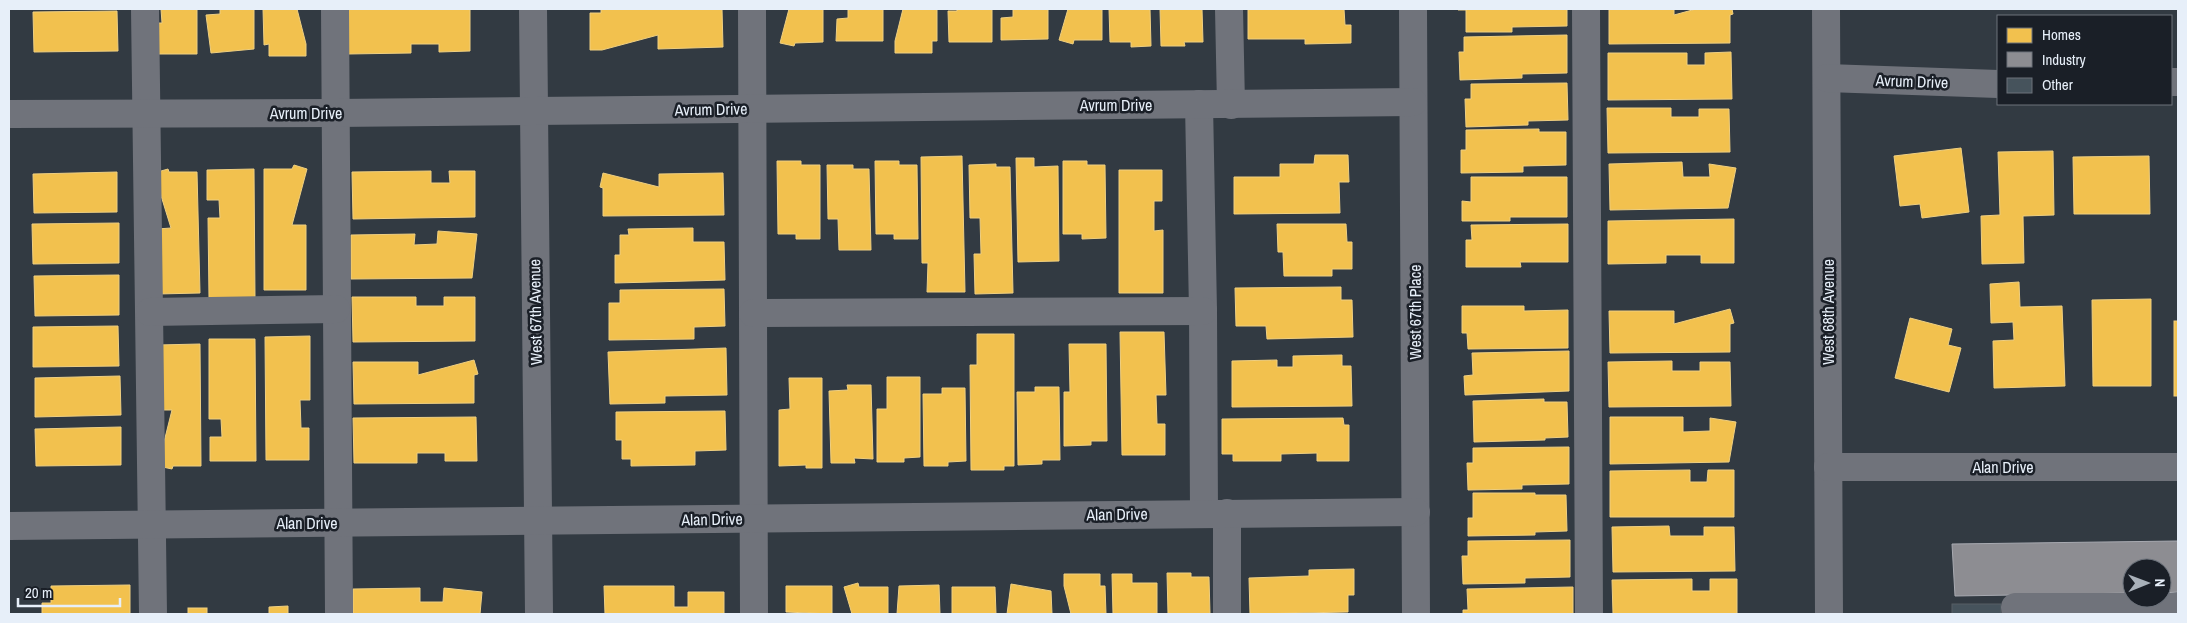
<svg xmlns="http://www.w3.org/2000/svg" width="2187" height="623" viewBox="0 0 2187 623" font-family="'Archivo Narrow',sans-serif">
	<rect width="100%" height="100%" fill="#323a42"/>
	<g fill="#f2c14e" stroke="#efcf81">
		<path d="M161,9H197V54H153V23H162Z"/>
		<path d="M220,9H254V49L211,53L206,15L220,14Z"/>
		<path d="M263,9H297L306,44V56H269V44L264,45Z"/>
		<path d="M347,9H470V51L439,52V44H411V53L348,54Z"/>
		<path d="M601,9H722L723,47L658,49V35L602,50H590V13H601Z"/>
		<path d="M789,9H823V42L795,43L794,46L780,43Z"/>
		<path d="M848,9H883V41H836L837,19L848,18Z"/>
		<path d="M903,9H937V41H932V53H895V41Z"/>
		<path d="M957,9H992V42H949L948,11H957Z"/>
		<path d="M1013,9H1048V39L1001,40V18L1013,17Z"/>
		<path d="M1068,9H1102V40H1074L1073,44L1059,40Z"/>
		<path d="M1109,9H1150L1151,46L1131,47V42H1110Z"/>
		<path d="M1160,9H1202L1203,42H1184L1185,46H1161Z"/>
		<path d="M1248,9H1344L1345,25H1351V43L1305,44V39H1248Z"/>
		<path d="M1458,9H1567V26L1512,27V32H1466V10H1458Z"/>
		<path d="M1609,9H1674V15L1696,9H1732L1733,14L1730,15V43L1609,44Z"/>
		<path d="M117,11L118,51L34,52L33,12Z"/>
		<path d="M1567,35V73L1522,74V78L1460,80L1459,52H1464V37Z"/>
		<path d="M1731,52L1732,99L1608,100V53H1687V65H1705V53Z"/>
		<path d="M1567,83L1568,120L1528,121V125L1466,127L1465,99H1471V84Z"/>
		<path d="M1607,108H1671V117H1699V109H1729L1730,152L1608,153Z"/>
		<path d="M1539,129V132H1566V165L1523,166V172L1461,173V150H1466V130Z"/>
		<path d="M1961,148L1969,212L1922,218L1920,204L1900,206L1894,156Z"/>
		<path d="M2053,151L2054,215L2023,216L2024,263L1982,264L1981,216L2000,215L1998,152Z"/>
		<path d="M1315,155H1348L1349,182H1339L1340,213L1234,214V177H1280V164H1314Z"/>
		<path d="M962,156L965,292H927L928,263H922L921,157Z"/>
		<path d="M2149,156L2150,214H2074L2073,157Z"/>
		<path d="M1016,158H1034V167L1058,166L1059,261L1018,262Z"/>
		<path d="M777,161H801V165H820V239H796V234H778Z"/>
		<path d="M875,161H899V165H917L918,239H894V234H876Z"/>
		<path d="M1063,161H1087V165H1105L1106,238L1082,239V234H1063Z"/>
		<path d="M1682,162L1683,177H1710L1709,164L1736,168L1728,208L1610,210L1609,164Z"/>
		<path d="M996,164V167H1010L1013,293L975,294L974,254H981L980,218H970L969,165Z"/>
		<path d="M294,165L307,169L292,225H306V290H264V169H292Z"/>
		<path d="M827,165H853V169H869L871,250H839L838,219H828Z"/>
		<path d="M168,169L169,172H197L200,293L158,294L157,229L171,228L154,173Z"/>
		<path d="M254,169L255,298H209L208,218H220L219,200H207V170Z"/>
		<path d="M1119,170H1162V201H1154V231L1163,230V293H1119Z"/>
		<path d="M431,171V183H450L449,171H475V217L353,219L352,172Z"/>
		<path d="M117,172V212L34,213L33,174Z"/>
		<path d="M603,173L659,187V174L723,173L724,215L603,216V188L600,187Z"/>
		<path d="M1471,177H1567V217H1510V221H1462V201L1471,202Z"/>
		<path d="M1734,219V263H1701V255H1666V263L1608,264V221Z"/>
		<path d="M119,223V263L33,264L32,224Z"/>
		<path d="M1277,224H1346L1347,242H1352V269H1332V276H1284L1283,252H1278Z"/>
		<path d="M1568,224V262H1520L1521,267H1466V240H1472L1471,225Z"/>
		<path d="M693,228V242H724L725,280L615,283V255H620V235H629L628,229Z"/>
		<path d="M438,231L477,234L472,278L351,279V235L415,234L414,245L437,244Z"/>
		<path d="M119,275V315L35,316L34,276Z"/>
		<path d="M2019,282L2020,307L2062,306L2065,386L1994,388L1993,341L2014,340L2013,322L1991,323L1990,284Z"/>
		<path d="M1341,287V300H1352L1353,337L1267,339L1266,326H1236L1235,288Z"/>
		<path d="M724,289L725,326L694,327V339L609,340V303H620V290Z"/>
		<path d="M352,297H416V306H444V297H475V341L353,342Z"/>
		<path d="M2151,299V386H2093L2092,300Z"/>
		<path d="M1462,306H1524V311L1568,310V348L1468,349L1467,333H1462Z"/>
		<path d="M1730,309L1734,323L1730,324V352L1610,353L1609,311H1674V324Z"/>
		<path d="M1910,318L1952,329L1948,345L1961,348L1949,392L1895,378Z"/>
		<rect x="2174" y="321" width="4" height="75"/>
		<path d="M118,326L119,366L33,367V327Z"/>
		<path d="M1120,332H1164L1166,395H1156L1157,424H1165V455H1122Z"/>
		<path d="M977,334H1014V466H1004V470H971L970,365H977Z"/>
		<path d="M310,336V400H300L301,428H309V460H266L265,337Z"/>
		<path d="M209,339H255L256,461H210V437H222L221,419H209Z"/>
		<path d="M200,344L201,466H173L172,469L158,466L172,410H159L158,345Z"/>
		<path d="M1069,344H1106L1107,441H1091V445L1064,446V392H1070Z"/>
		<path d="M726,348L727,395L665,396V403L610,404L608,352Z"/>
		<path d="M1569,351V391L1465,395L1464,376L1473,375L1472,353Z"/>
		<path d="M1342,355V366H1351L1352,406L1232,407V361L1277,360V367H1293V356Z"/>
		<path d="M474,360L478,374L474,375V403L354,404L353,362H418V375Z"/>
		<path d="M1672,361V371H1700V362H1730L1731,406L1609,407L1608,362Z"/>
		<path d="M120,376L121,415L35,417V378Z"/>
		<path d="M887,377H920V457L904,458V462H877V409H887Z"/>
		<path d="M789,378H822V468H806V465L779,466V410L790,409Z"/>
		<path d="M847,385H871L873,459L854,458L855,463H831L829,391L848,390Z"/>
		<path d="M1035,387H1059L1060,460H1042V464L1018,465L1017,392H1035Z"/>
		<path d="M942,388H965L966,461L948,462V466H924L923,394H942Z"/>
		<path d="M1544,399V402H1567L1568,437L1545,438V440L1474,442L1473,401Z"/>
		<path d="M725,411L726,450L695,451V465L631,466V459H622V440H616V412Z"/>
		<path d="M476,417L477,461H445V453H417V463H354L353,418Z"/>
		<path d="M1610,417H1683V432L1710,431V418L1736,422L1729,462L1610,464Z"/>
		<path d="M1343,418L1344,425H1349V461H1317V453L1281,454V461H1233V454H1222V419Z"/>
		<path d="M121,427V465L36,466L35,429Z"/>
		<path d="M1569,447V484L1522,485V489L1468,490L1467,463H1473V448Z"/>
		<path d="M1690,470V482H1707L1708,470H1734V517H1610V471Z"/>
		<path d="M1473,493H1535V495H1566L1567,531L1535,532V535L1468,536V518H1473Z"/>
		<path d="M1669,526L1670,536H1704V527H1734L1735,571L1613,572L1612,527Z"/>
		<path d="M1570,540V577L1525,578V583L1463,584L1462,556H1468V541Z"/>
		<path d="M1354,569V595H1348V612L1250,614L1249,578L1309,576V570Z"/>
		<path d="M1167,573H1191V577H1209L1210,614H1168Z"/>
		<path d="M1064,574H1100V586H1105L1106,614H1071L1064,586Z"/>
		<path d="M1112,574H1132V583H1157V614H1113Z"/>
		<path d="M1692,579V591H1710V579H1737V614H1613L1612,580Z"/>
		<path d="M858,583L859,587H888V614H852L844,587Z"/>
		<path d="M1011,584L1051,591L1052,614H1007Z"/>
		<path d="M130,585V614H42V603H51V586Z"/>
		<path d="M939,585L940,614H897L899,586Z"/>
		<path d="M604,586H674V607H688V592H724V614H605Z"/>
		<path d="M786,586H832V614L786,612Z"/>
		<path d="M952,587H995L996,614H952Z"/>
		<path d="M1573,587V614H1463V610H1468L1467,589Z"/>
		<path d="M420,588V602H443L444,588L482,592L480,614H353V589Z"/>
		<path d="M288,606V614H269V607Z"/>
		<rect x="188" y="608" width="19" height="6"/>
	</g>
	<path fill="#8d8d92" stroke="#a8aab1" d="M2178,541V592L2162,593V568H2132V593L1955,596L1952,544Z"/>
	<rect fill="#46535c" stroke="#565e64" x="1952" y="604" width="49" height="10"/>
	<g fill="none" stroke-linecap="round" stroke-linejoin="round">
		<g stroke="#70737b" stroke-width="28">
			<path d="M145,9L153,614"/>
			<path d="M335,9L339,614"/>
			<path d="M533,9L539,614"/>
			<path d="M752,9L754,614"/>
			<path d="M1229,9L1231,105"/>
			<path d="M1413,9L1416,614"/>
			<path d="M1586,9L1589,614"/>
			<path d="M1826,9L1829,614"/>
			<path d="M1827,78L1998,84"/>
			<path d="M2171,82H2178"/>
			<path d="M1199,104L1203,311L1204,513"/>
			<path d="M9,114L336,113L1413,102"/>
			<path d="M150,312L336,309"/>
			<path d="M753,313L1203,311"/>
			<path d="M1828,467H2178"/>
			<path d="M1227,513V614"/>
			<path d="M9,526L1416,512"/>
			<path d="M2016,614L2015,607H2178"/>
		</g>
	</g>
	<g text-anchor="middle" dominant-baseline="central" stroke-width="5" stroke-linejoin="round" paint-order="stroke">
		<g font-size="16" fill="#e7eff9" stroke="#1a1f27">
			<text transform="translate(1912 81) rotate(2)">Avrum Drive</text>
			<text x="1116" y="105">Avrum Drive</text>
			<text transform="translate(711 109) rotate(-1)">Avrum Drive</text>
			<text x="306" y="113">Avrum Drive</text>
			<text transform="translate(535 312) rotate(-91)">West 67th Avenue</text>
			<text transform="translate(1415 312) rotate(-90)">West 67th Place</text>
			<text transform="translate(1828 312) rotate(-90)">West 68th Avenue</text>
			<text x="2003" y="467">Alan Drive</text>
			<text transform="translate(1117 514) rotate(-1)">Alan Drive</text>
			<text transform="translate(712 519) rotate(-1)">Alan Drive</text>
			<text x="307" y="523">Alan Drive</text>
		</g>
	</g>
	<rect width="2187" height="623" fill="none" stroke="#e7eff9" stroke-width="20"/>
	<rect x="1997" y="15" width="175" height="90" fill="#1a1f27" stroke="#6c727b"/>
	<rect x="2007" y="28" width="25" height="15" fill="#f2c14e" stroke="#6c727b"/>
	<text x="2042" y="40" font-size="15" fill="#e7eff9">Homes</text>
	<rect x="2007" y="52" width="25" height="15" fill="#8d8d92" stroke="#6c727b"/>
	<text x="2042" y="65" font-size="15" fill="#e7eff9">Industry</text>
	<rect x="2007" y="78" width="25" height="15" fill="#46535c" stroke="#6c727b"/>
	<text x="2042" y="90" font-size="15" fill="#e7eff9">Other</text>
	<g transform="translate(2147 583) rotate(89)"><circle r="24" fill="#1a1f27" stroke="#6c727b"/>
	<path d="M0-4L9 19L0 12L-9 19Z" fill="#a8b0b9"/>
	<text y="-8" font-size="14" font-weight="bold" text-anchor="middle" fill="#e7eff9">N</text>
	</g>
	<path d="M18 598v8h102v-8" fill="none" stroke="#e7eff9" stroke-width="2.5"/>
	<text x="25" y="598" font-size="15" fill="#e7eff9" stroke="#1a1f27" stroke-width="4" paint-order="stroke">20 m</text>
</svg>
